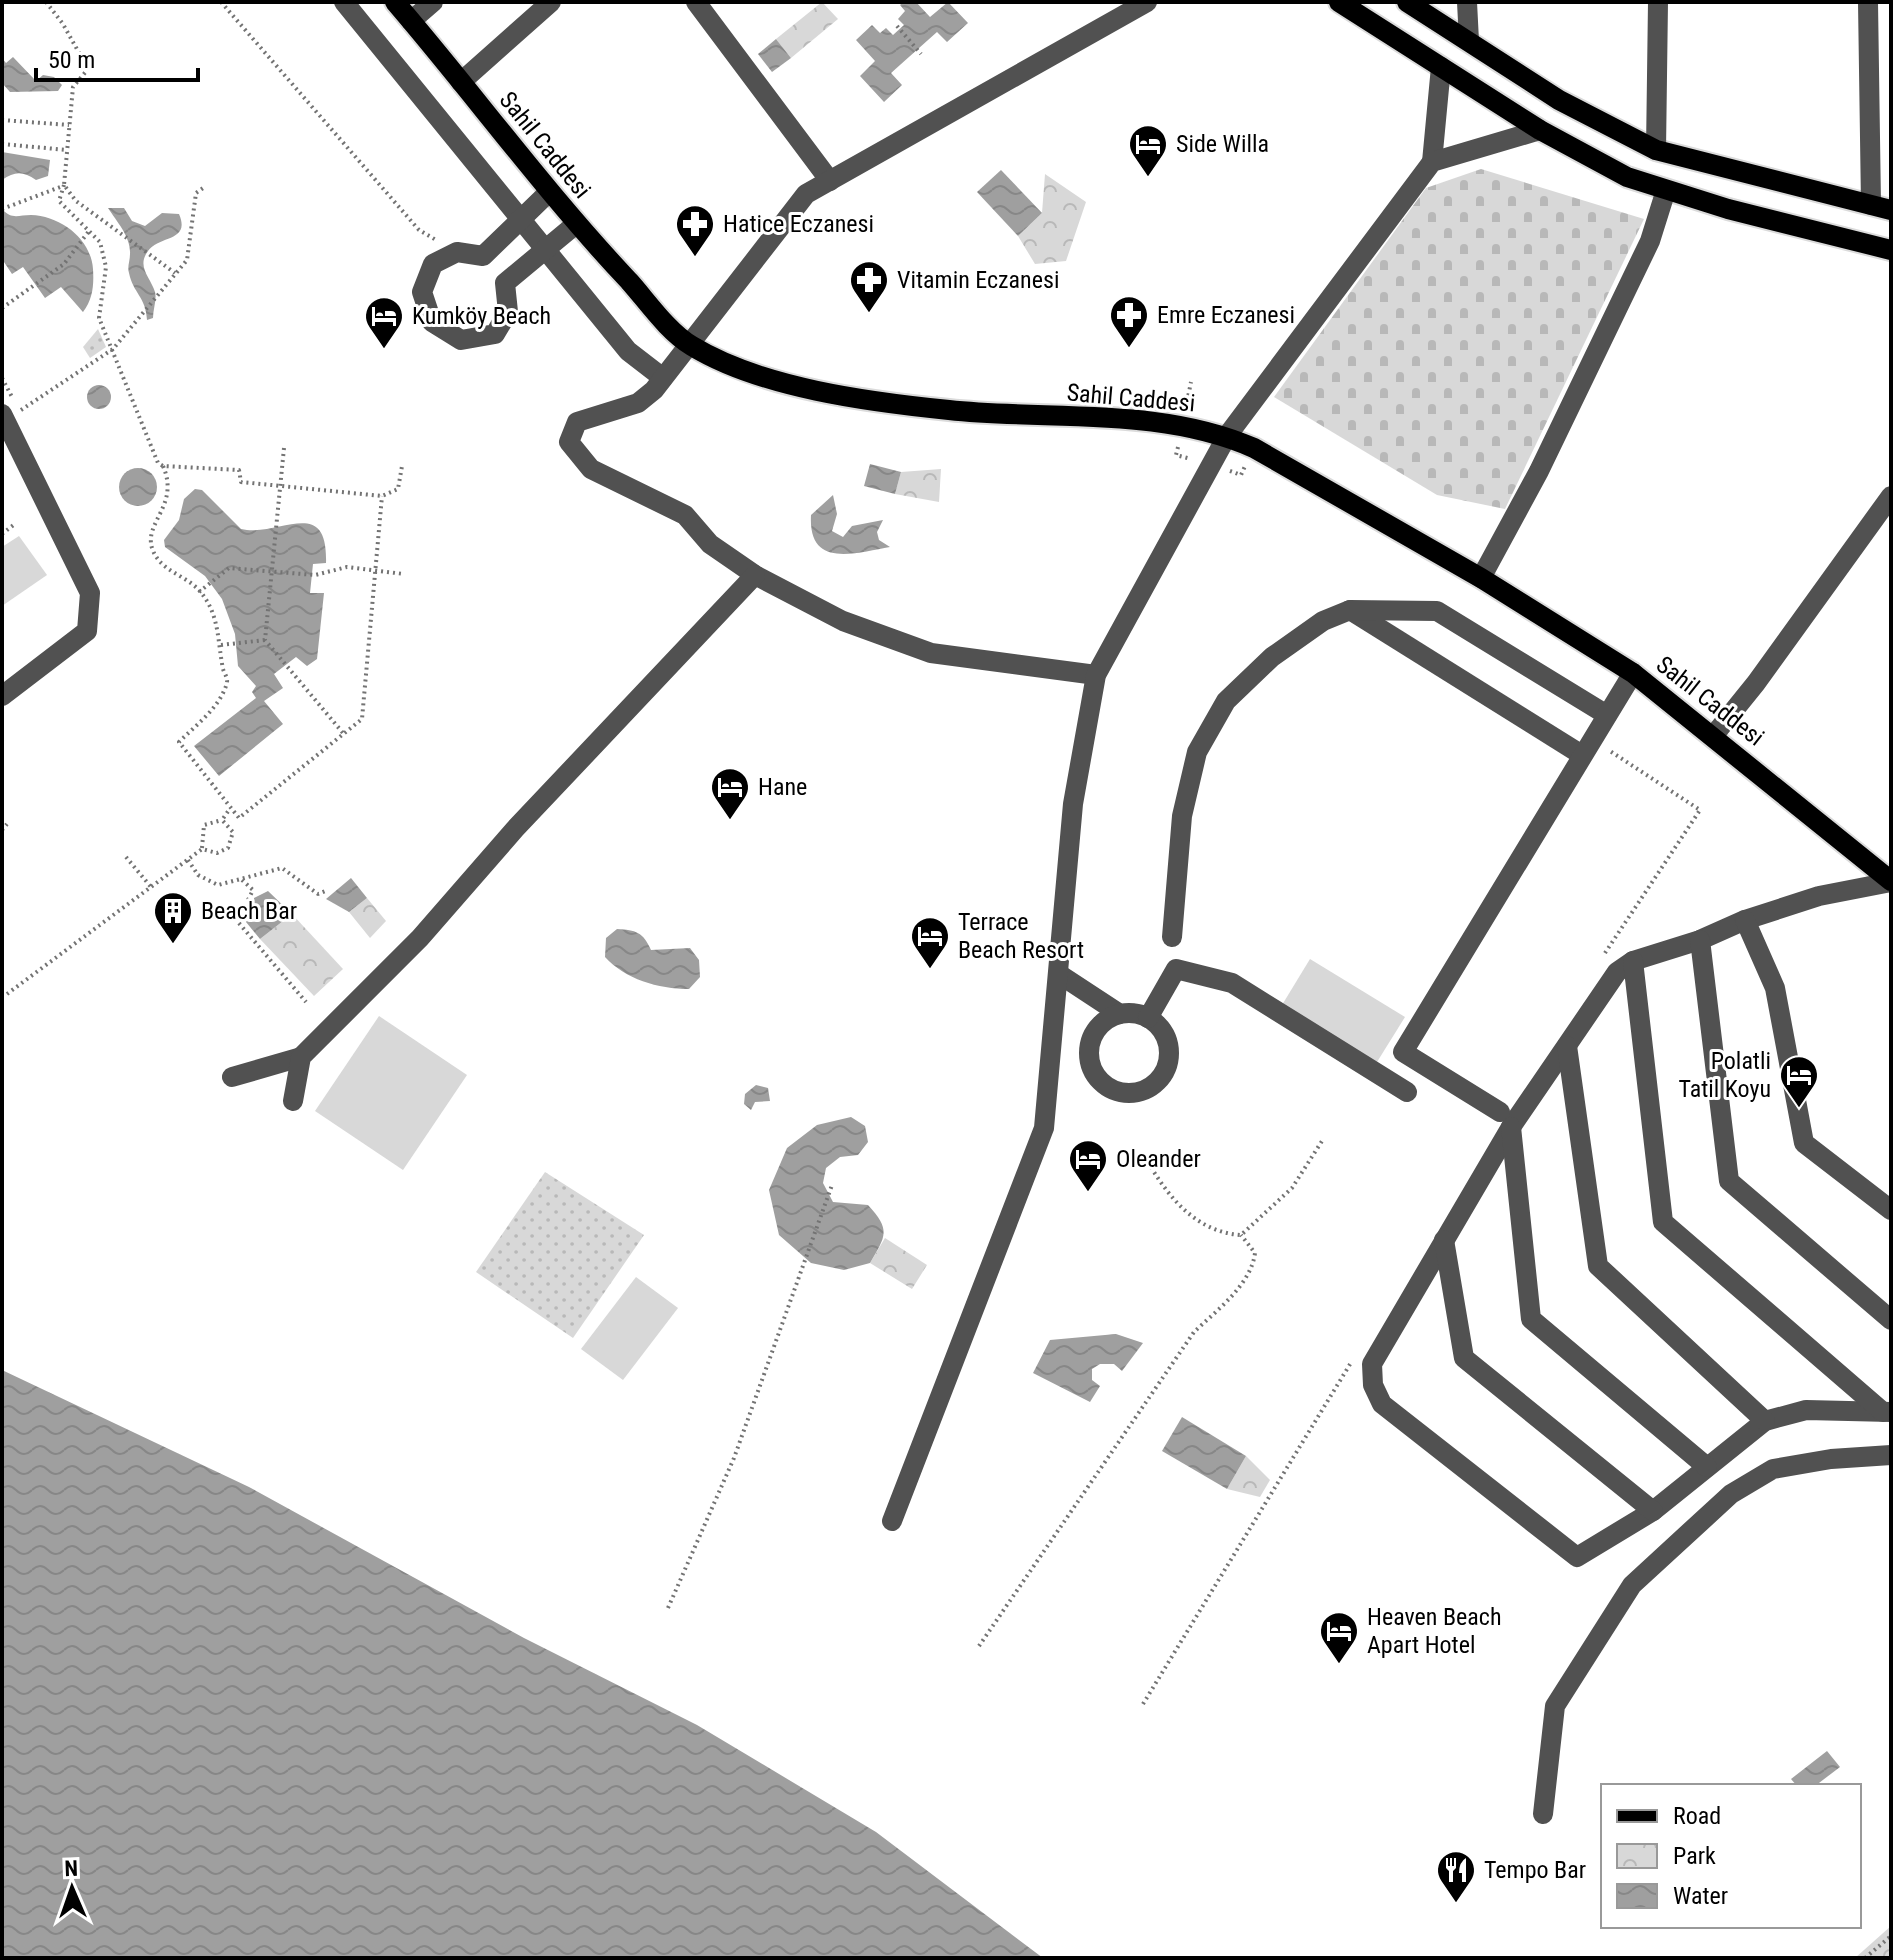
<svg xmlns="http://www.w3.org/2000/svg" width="1893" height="1960" viewBox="0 0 1893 1960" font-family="'Roboto Condensed',sans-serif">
	<defs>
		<pattern id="grass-dots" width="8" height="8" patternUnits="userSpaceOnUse" patternTransform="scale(2)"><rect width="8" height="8" fill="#d8d8d8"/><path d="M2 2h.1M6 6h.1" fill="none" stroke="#b8b8b8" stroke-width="1.8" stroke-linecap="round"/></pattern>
		<pattern id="cemetery-stones" width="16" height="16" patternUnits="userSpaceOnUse" patternTransform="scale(2)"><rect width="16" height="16" fill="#d8d8d8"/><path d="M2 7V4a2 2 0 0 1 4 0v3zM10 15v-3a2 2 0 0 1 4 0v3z" fill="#b8b8b8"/></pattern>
		<pattern id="park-crowns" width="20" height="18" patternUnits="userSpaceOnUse" patternTransform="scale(2)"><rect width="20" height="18" fill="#d8d8d8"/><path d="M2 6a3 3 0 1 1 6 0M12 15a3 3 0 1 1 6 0" fill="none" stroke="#b8b8b8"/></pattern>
		<pattern id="water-waves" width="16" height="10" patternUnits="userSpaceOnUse" patternTransform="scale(2)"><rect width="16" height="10" fill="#9f9f9f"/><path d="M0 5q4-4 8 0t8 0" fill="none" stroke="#878787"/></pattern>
	</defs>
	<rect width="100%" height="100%" fill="#fff"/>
	<g fill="url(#grass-dots)">
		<path d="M98,329L106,347L90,358L83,347Z"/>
		<path d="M545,1172L644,1235L573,1338L476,1272Z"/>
	</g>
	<path fill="url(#cemetery-stones)" d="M1481,169L1644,219L1505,509L1437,495L1274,397L1426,188Z"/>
	<g fill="url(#park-crowns)">
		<path d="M822,2L838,19L791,58L776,39Z"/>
		<path d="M1045,174L1086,202L1066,261L1035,264L1018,236L1042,213Z"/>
		<path d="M941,469L939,502L895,494L901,472Z"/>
		<path d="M367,898L386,921L370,938L349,912Z"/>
		<path d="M292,914L343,969L314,996L260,939Z"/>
		<path d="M885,1238L927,1265L912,1289L870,1263Z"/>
		<path d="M1246,1456L1270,1480L1260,1497L1227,1489Z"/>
		<path d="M1891,1926V1958H1855Z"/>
	</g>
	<g fill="#d8d8d8">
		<path d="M19,536L47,575L2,606V547Z"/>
		<path d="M1310,959L1405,1017L1377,1062L1282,1005Z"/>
		<path d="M379,1016L467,1075L403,1170L315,1111Z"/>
		<path d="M636,1277L678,1308L623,1380L581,1349Z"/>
	</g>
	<g fill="url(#water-waves)">
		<path d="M903,2H916L930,17L948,2L968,23L947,42L937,32L891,73L902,85L884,102L860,76L875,61L856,40L872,25L880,33L886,28L893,35L904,25L898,19L905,11L900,5Z"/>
		<path d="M776,39L791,58L772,72L758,54Z"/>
		<path d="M13,57L36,81L43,75L54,77L62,85L58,91L10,92L2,83V58L6,63Z"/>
		<path d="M2,152L50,160L48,176L36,180C23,171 15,171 2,180Z"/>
		<path d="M1001,170L1042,213L1018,236L977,192Z"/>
		<path d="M108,208H124L132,221L145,226L162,213L179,214C191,242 159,235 148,251C136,267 151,278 155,292C157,299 153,310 153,318L147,320C146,297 133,293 129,273C127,267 130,261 130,254C131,237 117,222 108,208Z"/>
		<path d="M2,209C12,220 18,215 31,215C61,216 91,239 93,269C94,285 93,299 83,312L61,287L45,298L23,267L12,274L2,259Z"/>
		<circle cx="99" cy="397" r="12"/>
		<path d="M870,464L901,472L895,494L864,486Z"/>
		<circle cx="138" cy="487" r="19"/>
		<path d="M195,489L202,490L241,529C279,538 328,494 326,563L313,564L310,593H324L317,659L307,666L296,657L274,674L283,688L264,701L283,724L219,776L194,746L256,698L252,692L256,686L238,666L235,634L222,599L205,576L165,547L164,540L179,520L184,499Z"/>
		<path d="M833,495L837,514L832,531L843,537L852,526L883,520L877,532L879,540L890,547C855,553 808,569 811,515Z"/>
		<path d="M351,878L367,898L349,912L326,899Z"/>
		<path d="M268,891L292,914L260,939L246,922L254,911V898Z"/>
		<path d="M617,929C636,930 643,932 651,950L690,948L699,960L700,977L689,989C658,989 625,979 605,957L606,938Z"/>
		<path d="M756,1085L768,1088L770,1101L755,1102L751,1110L744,1104L745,1094Z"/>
		<path d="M851,1117L865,1126L868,1142L858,1155L840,1157L826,1168L823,1183L833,1202L868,1205C891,1230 886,1236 870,1263L844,1270L811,1263L779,1235L769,1190L787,1148L817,1125Z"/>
		<path d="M1116,1334L1143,1343L1122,1371L1114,1364H1100L1092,1369V1380L1100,1386L1090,1402L1033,1373L1050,1340Z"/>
		<path d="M2,1370L249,1487L524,1638L697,1725L876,1832L1043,1958H2Z"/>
		<path d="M1182,1417L1246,1456L1227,1489L1162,1451Z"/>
		<path d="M1827,1751L1840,1767L1815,1786H1797L1791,1779Z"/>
	</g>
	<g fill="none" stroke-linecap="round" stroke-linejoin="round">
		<defs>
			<g id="major">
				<path d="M395,2C474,94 545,192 629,281C647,301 668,332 692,346C761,388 869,402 949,410C1049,421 1159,406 1254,448L1481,578L1633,673L1891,881"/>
				<path d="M1339,2L1540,130L1627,177L1728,209L1891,250"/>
				<path d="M1407,2L1559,100L1656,150L1891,210"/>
			</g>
		</defs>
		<use href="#major" stroke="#dbdbdb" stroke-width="24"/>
		<g stroke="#737373" stroke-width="4" stroke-dasharray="2 4" stroke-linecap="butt">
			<path d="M46,2L63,24L88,69L73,87L64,185L76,201L175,273"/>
			<path d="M221,2L419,230L436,240"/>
			<path d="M897,26L921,54"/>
			<path d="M2,120L69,125"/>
			<path d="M2,144L67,150"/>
			<path d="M64,185L59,201L100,242L106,267L99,318L158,463L163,466L239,470L241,482L382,496L398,489L402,466"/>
			<path d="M2,209L63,186"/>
			<path d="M2,308L64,264L89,231"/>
			<path d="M2,378L12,397"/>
			<path d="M1186,407L1191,382"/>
			<path d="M21,410L113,349L187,260L196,193L206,186"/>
			<path d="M1178,447L1176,455L1191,459"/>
			<path d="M284,448L265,640L343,733"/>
			<path d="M163,466C180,505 144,522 152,548C159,570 182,574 197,588C220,612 217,639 223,669C225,675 229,679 226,686C218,709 196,725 179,742L239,818L362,719L382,496"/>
			<path d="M1230,471L1241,475L1246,464"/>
			<path d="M2,534L16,523"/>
			<path d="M199,592L229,568L315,575L347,567L404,574"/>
			<path d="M221,645L265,640"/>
			<path d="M2,830L7,824"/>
			<path d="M202,848L204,825L222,820"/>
			<path d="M126,857L151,887"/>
			<path d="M188,860L198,875L218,885L282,868L318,894L328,890"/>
			<path d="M242,880L253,890L248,900L250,907L238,922L306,1002"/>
			<path d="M1605,953L1700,810L1610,751"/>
			<path d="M7,994L202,849L217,853L228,848L233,832L222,820L229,810"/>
			<path d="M1145,1157C1166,1194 1194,1232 1241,1235L1292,1188L1322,1141"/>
			<path d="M668,1608L734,1458L832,1185"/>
			<path d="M979,1646L1194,1332C1216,1311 1251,1285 1255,1253L1241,1235"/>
			<path d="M1143,1704L1352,1361"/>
			<path d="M1865,1958L1891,1936"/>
		</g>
		<g stroke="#515151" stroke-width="20">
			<path d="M344,2L628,351L663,378"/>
			<path d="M696,2L830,181"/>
			<path d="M1467,2L1469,41"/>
			<path d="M1868,2L1871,205"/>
			<path d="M411,21L433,2"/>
			<path d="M461,82L551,2"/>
			<path d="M1656,150L1658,2"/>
			<path d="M1432,162L1441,67"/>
			<path d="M548,193L483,256L457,252L433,264L422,292L432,322L461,340L495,334L508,312L505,283L576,224"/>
			<path d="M2,414L90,593L87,631L2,696"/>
			<path d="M1481,578L1539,471L1650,241L1666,190"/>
			<path d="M1350,610L1582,755"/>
			<path d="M1096,675L931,653L843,621L755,575L710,544L685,515L591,469L569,442L577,422L638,403L654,390L806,194L1147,2"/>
			<path d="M1714,735L1756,683L1891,496"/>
			<path d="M1891,882L1819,896L1745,920L1700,940L1633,961L1617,972L1511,1127L1372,1364L1373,1385L1382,1404L1577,1557L1653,1511L1765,1421L1806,1410L1891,1412"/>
			<path d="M1745,920L1775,988L1804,1143L1891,1210"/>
			<path d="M1172,937L1182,816L1197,752L1226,701L1272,657L1323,621L1350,610L1437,611L1607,715"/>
			<path d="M1700,940L1729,1181L1891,1320"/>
			<path d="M1633,961L1663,1222L1883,1412"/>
			<path d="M1059,974L1120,1014"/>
			<circle cx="1129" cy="1053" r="40"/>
			<path d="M1148,1018L1176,969L1232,983L1407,1092"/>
			<path d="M1567,1046L1598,1266L1765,1421"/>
			<path d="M232,1077L301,1057"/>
			<path d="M293,1101L301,1057L420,938L515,829L755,575"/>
			<path d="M1500,1112L1403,1052L1633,673"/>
			<path d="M1511,1127L1531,1319L1707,1467"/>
			<path d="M1444,1240L1464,1358L1653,1511"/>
			<path d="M892,1521L1044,1128L1073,804L1096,675L1227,436L1432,162L1540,130"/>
			<path d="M1543,1814L1555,1706L1632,1585L1731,1494L1773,1469L1831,1459L1891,1455"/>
		</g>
		<use href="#major" stroke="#000" stroke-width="20"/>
	</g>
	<defs>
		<symbol id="hotel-pin" viewBox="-11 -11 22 30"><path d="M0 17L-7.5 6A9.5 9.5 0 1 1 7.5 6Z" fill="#000" stroke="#fff"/><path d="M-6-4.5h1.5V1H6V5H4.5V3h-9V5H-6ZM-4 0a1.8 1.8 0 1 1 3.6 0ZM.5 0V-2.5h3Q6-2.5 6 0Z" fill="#fff"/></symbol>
		<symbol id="pharmacy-pin" viewBox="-11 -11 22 30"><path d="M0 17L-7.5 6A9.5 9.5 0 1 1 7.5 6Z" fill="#000" stroke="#fff"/><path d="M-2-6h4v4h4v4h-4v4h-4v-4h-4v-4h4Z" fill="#fff"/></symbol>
		<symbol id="building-pin" viewBox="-11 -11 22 30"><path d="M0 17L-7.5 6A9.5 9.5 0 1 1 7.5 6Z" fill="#000" stroke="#fff"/><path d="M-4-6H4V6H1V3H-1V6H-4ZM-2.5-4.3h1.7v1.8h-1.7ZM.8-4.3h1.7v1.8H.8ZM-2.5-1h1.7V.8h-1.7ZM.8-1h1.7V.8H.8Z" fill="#fff"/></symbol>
		<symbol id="restaurant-pin" viewBox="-11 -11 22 30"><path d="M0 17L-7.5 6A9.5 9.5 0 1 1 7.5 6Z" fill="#000" stroke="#fff"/><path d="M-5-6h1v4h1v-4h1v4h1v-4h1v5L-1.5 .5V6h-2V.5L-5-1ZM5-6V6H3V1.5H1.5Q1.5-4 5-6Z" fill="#fff"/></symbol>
	</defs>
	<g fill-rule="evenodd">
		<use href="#hotel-pin" x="1126" y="122" width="44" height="60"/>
		<use href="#pharmacy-pin" x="673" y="202" width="44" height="60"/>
		<use href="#pharmacy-pin" x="847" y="258" width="44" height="60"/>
		<use href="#pharmacy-pin" x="1107" y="293" width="44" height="60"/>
		<use href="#hotel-pin" x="362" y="294" width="44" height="60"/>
		<use href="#hotel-pin" x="708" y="765" width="44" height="60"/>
		<use href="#building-pin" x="151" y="889" width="44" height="60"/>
		<use href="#hotel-pin" x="908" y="914" width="44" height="60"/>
		<use href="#hotel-pin" x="1777" y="1053" width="44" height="60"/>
		<use href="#hotel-pin" x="1066" y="1137" width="44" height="60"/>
		<use href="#hotel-pin" x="1317" y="1609" width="44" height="60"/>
		<use href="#restaurant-pin" x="1434" y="1848" width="44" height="60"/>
	</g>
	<g text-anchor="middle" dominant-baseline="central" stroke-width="6" stroke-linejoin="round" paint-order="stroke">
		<g font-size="24" fill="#000" stroke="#fff" text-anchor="start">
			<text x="1176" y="144">Side Willa</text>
			<text x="723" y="224">Hatice Eczanesi</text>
			<text x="897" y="280">Vitamin Eczanesi</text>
			<text x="1157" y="315">Emre Eczanesi</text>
			<text x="412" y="316">Kumköy Beach</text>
			<text x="758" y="787">Hane</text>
			<text x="201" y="911">Beach Bar</text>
			<text x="958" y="922">Terrace<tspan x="958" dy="28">Beach Resort</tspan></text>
			<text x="1771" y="1061" text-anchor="end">Polatli<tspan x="1771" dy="28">Tatil Koyu</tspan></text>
			<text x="1116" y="1159">Oleander</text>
			<text x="1367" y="1617">Heaven Beach<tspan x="1367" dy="28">Apart Hotel</tspan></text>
			<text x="1484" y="1870">Tempo Bar</text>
		</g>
		<g font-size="24" fill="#000" stroke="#fff">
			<text transform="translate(545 145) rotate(51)">Sahil Caddesi</text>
			<text transform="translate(1131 398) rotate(5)">Sahil Caddesi</text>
			<text transform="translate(1710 701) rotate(38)">Sahil Caddesi</text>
		</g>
	</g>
	<rect width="1893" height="1960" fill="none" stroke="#000000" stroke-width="8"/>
	<rect x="1601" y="1784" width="260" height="144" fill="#ffffff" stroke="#999999" stroke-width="2"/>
	<rect x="1617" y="1810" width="40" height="12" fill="#000000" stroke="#999999" stroke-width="2"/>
	<text x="1673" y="1824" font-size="24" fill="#000000">Road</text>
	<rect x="1617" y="1844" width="40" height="24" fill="url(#park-crowns)" stroke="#999999" stroke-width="2"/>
	<text x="1673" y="1864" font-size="24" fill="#000000">Park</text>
	<rect x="1617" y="1884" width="40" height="24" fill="url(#water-waves)" stroke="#999999" stroke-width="2"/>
	<text x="1673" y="1904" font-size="24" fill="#000000">Water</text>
	<g transform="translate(72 1888) rotate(358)" stroke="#ffffff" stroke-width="6" paint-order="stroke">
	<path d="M0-6L14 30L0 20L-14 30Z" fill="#000000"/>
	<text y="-12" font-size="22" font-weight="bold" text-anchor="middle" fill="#000000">N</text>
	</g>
	<path d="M36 68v12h162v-12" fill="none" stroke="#000000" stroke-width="4"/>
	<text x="48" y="68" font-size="24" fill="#000000" stroke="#ffffff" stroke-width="6" paint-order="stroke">50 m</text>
</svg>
